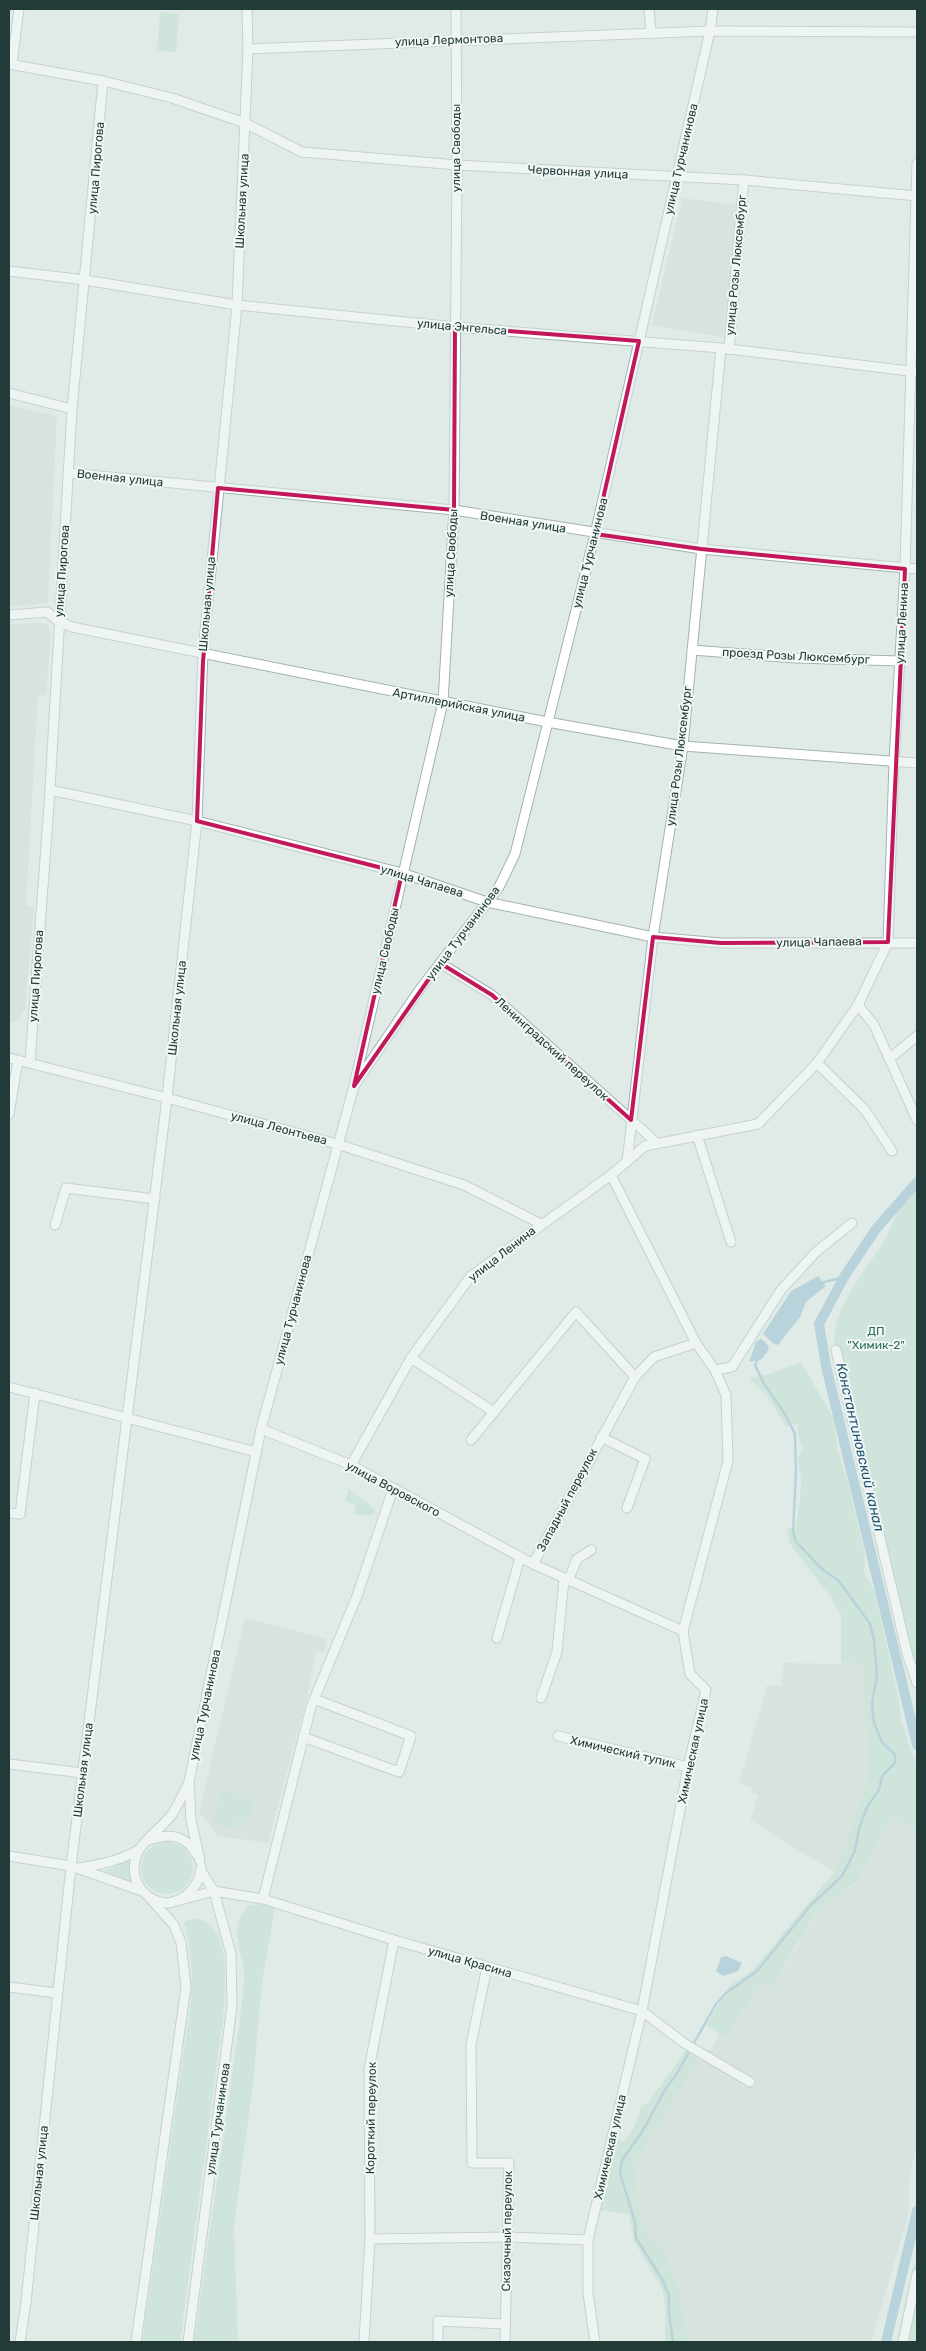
<svg xmlns="http://www.w3.org/2000/svg" width="926" height="2351" viewBox="0 0 926 2351" font-family="Rubik,sans-serif">
	<rect width="100%" height="100%" fill="#e0ebe8"/>
	<g fill="#cfdad7">
		<path d="M682,198L737,205L728,338L652,325Z"/>
		<path d="M9,405L57,416L48,603L9,607Z"/>
		<path d="M38,622L48,625L51,635L46,695L38,696L26,906L34,907L25,1008L20,1019L9,1023V625Z"/>
		<path d="M245,1618L327,1639L324,1652L316,1651L307,1698L268,1843L218,1836L199,1812Z"/>
		<path d="M784,1663L861,1664L869,1772L859,1809L834,1872L750,1820L758,1795L752,1792L753,1788L739,1783L767,1685L781,1686Z"/>
		<path d="M892,1817L917,1832V2146L910,2173L908,2216L871,2342H688L680,2291L663,2248L643,2229L634,2165L705,2052L711,2050L719,2034L726,2038L744,2008L748,2009L762,1983L773,1989L804,1933L824,1906L839,1894L852,1887L858,1879Z"/>
	</g>
	<g fill="#badbc9">
		<path d="M160,12L179,14L176,52L157,51Z"/>
		<path d="M917,1192V1703L916,1683L834,1348C832,1306 864,1273 886,1239C890,1232 891,1222 896,1215C900,1207 908,1201 913,1194Z"/>
		<path d="M801,1362L835,1421L837,1448L846,1475L865,1554L864,1573L874,1590L898,1695L901,1720L917,1768V1832L892,1817L858,1879C849,1890 836,1895 825,1906C802,1928 788,1961 773,1989L762,1983L747,2010L744,2008L726,2038L706,2026L729,1986L753,1970L834,1872L859,1809L869,1772L861,1664L841,1663V1615L832,1599L790,1544L787,1528H795L800,1501L801,1479L798,1461L802,1448L798,1434V1424L786,1427L767,1396L749,1378L769,1374Z"/>
		<path d="M349,1489L375,1509V1513L370,1516L354,1514L356,1505L345,1501Z"/>
		<path d="M220,1790L240,1794L241,1797L254,1800L248,1824L236,1821L234,1829L213,1824Z"/>
		<circle cx="167" cy="1868" r="26"/>
		<path d="M133,1859V1883L103,1871Z"/>
		<path d="M258,1904L275,1908L262,1983L253,2084L234,2225L238,2342H194L239,2026C241,2009 244,1991 244,1974C242,1946 228,1933 247,1906Z"/>
		<path d="M195,1918C234,1927 225,1989 223,2019L180,2342H142L191,2001C192,1975 192,1948 184,1922Z"/>
		<path d="M686,2050L700,2060L634,2165L643,2229L663,2248L672,2270L680,2291L688,2342H665V2302L662,2289L634,2241L629,2214L598,2210L615,2139L624,2142L635,2126L641,2106L649,2102Z"/>
		<path d="M917,2260V2342H897L913,2266Z"/>
	</g>
	<g fill="#8ab6ce">
		<path d="M818,1276L826,1286L806,1302L800,1317L778,1345L774,1344L763,1334L791,1291Z"/>
		<path d="M761,1339L767,1344L769,1349L762,1359L749,1362L756,1342Z"/>
		<path d="M726,1956L742,1963L738,1971L723,1976L716,1971L721,1957Z"/>
	</g>
	<g fill="none" stroke-linecap="round" stroke-linejoin="round">
		<g stroke="#8ab6ce" stroke-width="2.5">
			<path d="M821,1283L844,1277"/>
			<path d="M673,2342L669,2314V2295L662,2279L636,2238L635,2222L620,2173L622,2160L642,2132L666,2088L676,2075L716,2004L726,1993L757,1971L811,1905L842,1876L855,1851L859,1829L867,1807L879,1790L882,1776L895,1763V1755L882,1742L874,1723L872,1704L877,1674L874,1640L870,1624L839,1581L822,1569L796,1542L793,1531L796,1473L795,1434L785,1414L764,1384L755,1365L758,1359"/>
		</g>
		<g stroke="#8ab6ce" stroke-width="10">
			<path d="M917,1182L876,1229L844,1277L819,1324L826,1366L917,1745"/>
			<path d="M886,2342L917,2211"/>
		</g>
		<defs>
			<g id="minor">
				<path d="M649,9L651,33"/>
				<path d="M248,49L710,31L917,32"/>
				<path d="M9,64L103,81L172,98L245,123L302,152L457,165L744,180L917,196"/>
				<path d="M12,64L19,9"/>
				<path d="M9,271L85,280L237,305L455,327L721,348L917,372"/>
				<path d="M729,349L744,180"/>
				<path d="M9,393L72,409"/>
				<path d="M68,473L454,510L701,549L917,569"/>
				<path d="M9,615L47,612L58,621L72,627L547,722L683,746L917,763"/>
				<path d="M692,650L796,658L900,661"/>
				<path d="M50,790L197,821L402,873L487,902L653,937L721,943H917"/>
				<path d="M440,963L492,995L657,1143"/>
				<path d="M858,1005L874,1025L917,1120"/>
				<path d="M9,1058L167,1098L337,1144L464,1185L541,1224"/>
				<path d="M889,1059L917,1036"/>
				<path d="M30,1062L49,805L72,409L103,81"/>
				<path d="M817,1063L865,1110L892,1151"/>
				<path d="M355,1081L443,702L454,510L457,165L456,9"/>
				<path d="M9,1114L18,1060"/>
				<path d="M697,1135L731,1242"/>
				<path d="M627,1162L653,937L683,746L721,348"/>
				<path d="M611,1175L696,1343L715,1370"/>
				<path d="M55,1225L66,1188L155,1199"/>
				<path d="M836,1350L908,1657L917,1683"/>
				<path d="M411,1358L494,1412"/>
				<path d="M9,1387L256,1452"/>
				<path d="M261,1429L351,1465L533,1564L683,1631"/>
				<path d="M601,1437L645,1459L627,1508"/>
				<path d="M471,1440L576,1312L635,1377"/>
				<path d="M351,1465L411,1358L471,1276L611,1175L645,1146L758,1124L817,1063L858,1005L888,942L894,762L905,569L917,164"/>
				<path d="M9,1513L20,1514L35,1393"/>
				<path d="M533,1564L635,1377L654,1357L696,1343"/>
				<path d="M568,1581L577,1559L591,1550"/>
				<path d="M497,1638L520,1558"/>
				<path d="M541,1698L557,1652L564,1579"/>
				<path d="M558,1736L688,1767"/>
				<path d="M303,1737L399,1772L411,1736L314,1699"/>
				<path d="M9,1764L83,1773"/>
				<path d="M189,1782C184,1792 179,1803 173,1813C164,1826 146,1838 139,1850C126,1875 141,1901 168,1903C186,1900 200,1886 201,1867"/>
				<path d="M149,1840C169,1833 185,1834 197,1855"/>
				<path d="M9,1856L71,1866L139,1890"/>
				<path d="M200,1861L191,1820L189,1782L261,1429L354,1086L420,989L499,887L515,854L595,534L710,31L713,9"/>
				<path d="M79,1868C101,1864 120,1861 140,1849"/>
				<path d="M263,1899L311,1707L357,1596L393,1489"/>
				<path d="M173,1902L214,1891L263,1899L394,1940L642,2011L684,2043L750,2082"/>
				<path d="M487,1967L471,2045L472,2163H509L505,2342"/>
				<path d="M9,1987L57,1993"/>
				<path d="M370,2239L508,2237L588,2240"/>
				<path d="M20,2342L26,2302L71,1866L167,1098L197,821L203,652L237,305L248,49L247,9"/>
				<path d="M136,2342L186,1987L181,1943L174,1925L150,1898"/>
				<path d="M188,2342L232,2006L231,1954L214,1891L201,1871"/>
				<path d="M364,2342L370,2239L369,2069L394,1940"/>
				<path d="M438,2342V2321L505,2324"/>
				<path d="M595,2342L588,2293V2240L642,2011L688,1767L706,1690L690,1674L683,1631L728,1461L726,1395L715,1370L732,1367L781,1290L816,1252L852,1223"/>
				<path d="M903,2342L917,2274"/>
			</g>
		</defs>
		<use href="#minor" stroke="#a3b3b0" stroke-width="11"/>
		<use href="#minor" stroke="#fff" stroke-width="9"/>
	</g>
	<path d="M0 0H926V2351H0ZM455,327L639,341L595,534L701,549L905,569L888,942L721,943L653,937L631,1120L492,995L440,963L354,1086L402,873L197,821L203,662L218,488L454,510Z" fill="#e0ebe8" fill-opacity=".55" fill-rule="evenodd"/>
	<path fill="none" stroke="#c2185b" stroke-width="4" stroke-linejoin="round" d="M455,327L639,341L595,534L701,549L905,569L888,942L721,943L653,937L631,1120L492,995L440,963L354,1086L402,873L197,821L203,662L218,488L454,510Z"/>
	<g text-anchor="middle" dominant-baseline="central" stroke-width="4" stroke-linejoin="round" paint-order="stroke">
		<g font-size="12" fill="#223b39" stroke="#f1f7f5">
			<text transform="translate(449 40) rotate(-2)">улица Лермонтова</text>
			<text transform="translate(456 148) rotate(-90)">улица Свободы</text>
			<text transform="translate(681 159) rotate(-77)">улица Турчанинова</text>
			<text transform="translate(96 168) rotate(-85)">улица Пирогова</text>
			<text transform="translate(578 172) rotate(3)">Червонная улица</text>
			<text transform="translate(242 201) rotate(-87)">Школьная улица</text>
			<text transform="translate(736 265) rotate(-85)">улица Розы Люксембург</text>
			<text transform="translate(462 327) rotate(5)">улица Энгельса</text>
			<text transform="translate(120 478) rotate(6)">Военная улица</text>
			<text transform="translate(523 522) rotate(9)">Военная улица</text>
			<text transform="translate(451 553) rotate(-87)">улица Свободы</text>
			<text transform="translate(590 553) rotate(-76)">улица Турчанинова</text>
			<text transform="translate(62 571) rotate(-86)">улица Пирогова</text>
			<text transform="translate(207 604) rotate(-85)">Школьная улица</text>
			<text transform="translate(902 623) rotate(-87)">улица Ленина</text>
			<text transform="translate(796 656) rotate(3)">проезд Розы Люксембург</text>
			<text transform="translate(459 705) rotate(11)">Артиллерийская улица</text>
			<text transform="translate(679 756) rotate(-83)">улица Розы Люксембург</text>
			<text transform="translate(422 881) rotate(17)">улица Чапаева</text>
			<text transform="translate(463 933) rotate(-53)">улица Турчанинова</text>
			<text transform="translate(819 942) rotate(-1)">улица Чапаева</text>
			<text transform="translate(385 951) rotate(-77)">улица Свободы</text>
			<text transform="translate(36 976) rotate(-86)">улица Пирогова</text>
			<text transform="translate(177 1008) rotate(-84)">Школьная улица</text>
			<text transform="translate(552 1049) rotate(42)">Ленинградский переулок</text>
			<text transform="translate(279 1128) rotate(15)">улица Леонтьева</text>
			<text transform="translate(502 1254) rotate(-38)">улица Ленина</text>
			<text transform="translate(293 1310) rotate(-75)">улица Турчанинова</text>
			<text transform="translate(393 1489) rotate(28)">улица Воровского</text>
			<text transform="translate(567 1500) rotate(-62)">Западный переулок</text>
			<text transform="translate(205 1705) rotate(-78)">улица Турчанинова</text>
			<text transform="translate(693 1751) rotate(-78)">Химическая улица</text>
			<text transform="translate(623 1752) rotate(13)">Химический тупик</text>
			<text transform="translate(83 1770) rotate(-83)">Школьная улица</text>
			<text transform="translate(470 1962) rotate(16)">улица Красина</text>
			<text transform="translate(371 2118) rotate(-89)">Короткий переулок</text>
			<text transform="translate(218 2119) rotate(-82)">улица Турчанинова</text>
			<text transform="translate(610 2147) rotate(-77)">Химическая улица</text>
			<text transform="translate(39 2173) rotate(-84)">Школьная улица</text>
			<text transform="translate(507 2231) rotate(-89)">Сказочный переулок</text>
		</g>
		<g font-size="12" fill="#2d7054" stroke="#f1f7f5">
			<text x="876" y="1331">ДП<tspan x="876" dy="14">"Химик-2"</tspan></text>
		</g>
		<g font-size="14" font-style="italic" fill="#1e5574" stroke="#f1f7f5">
			<text transform="translate(860 1447) rotate(77)">Константиновский канал</text>
		</g>
	</g>
	<rect width="926" height="2351" fill="none" stroke="#223b39" stroke-width="20"/>
</svg>
